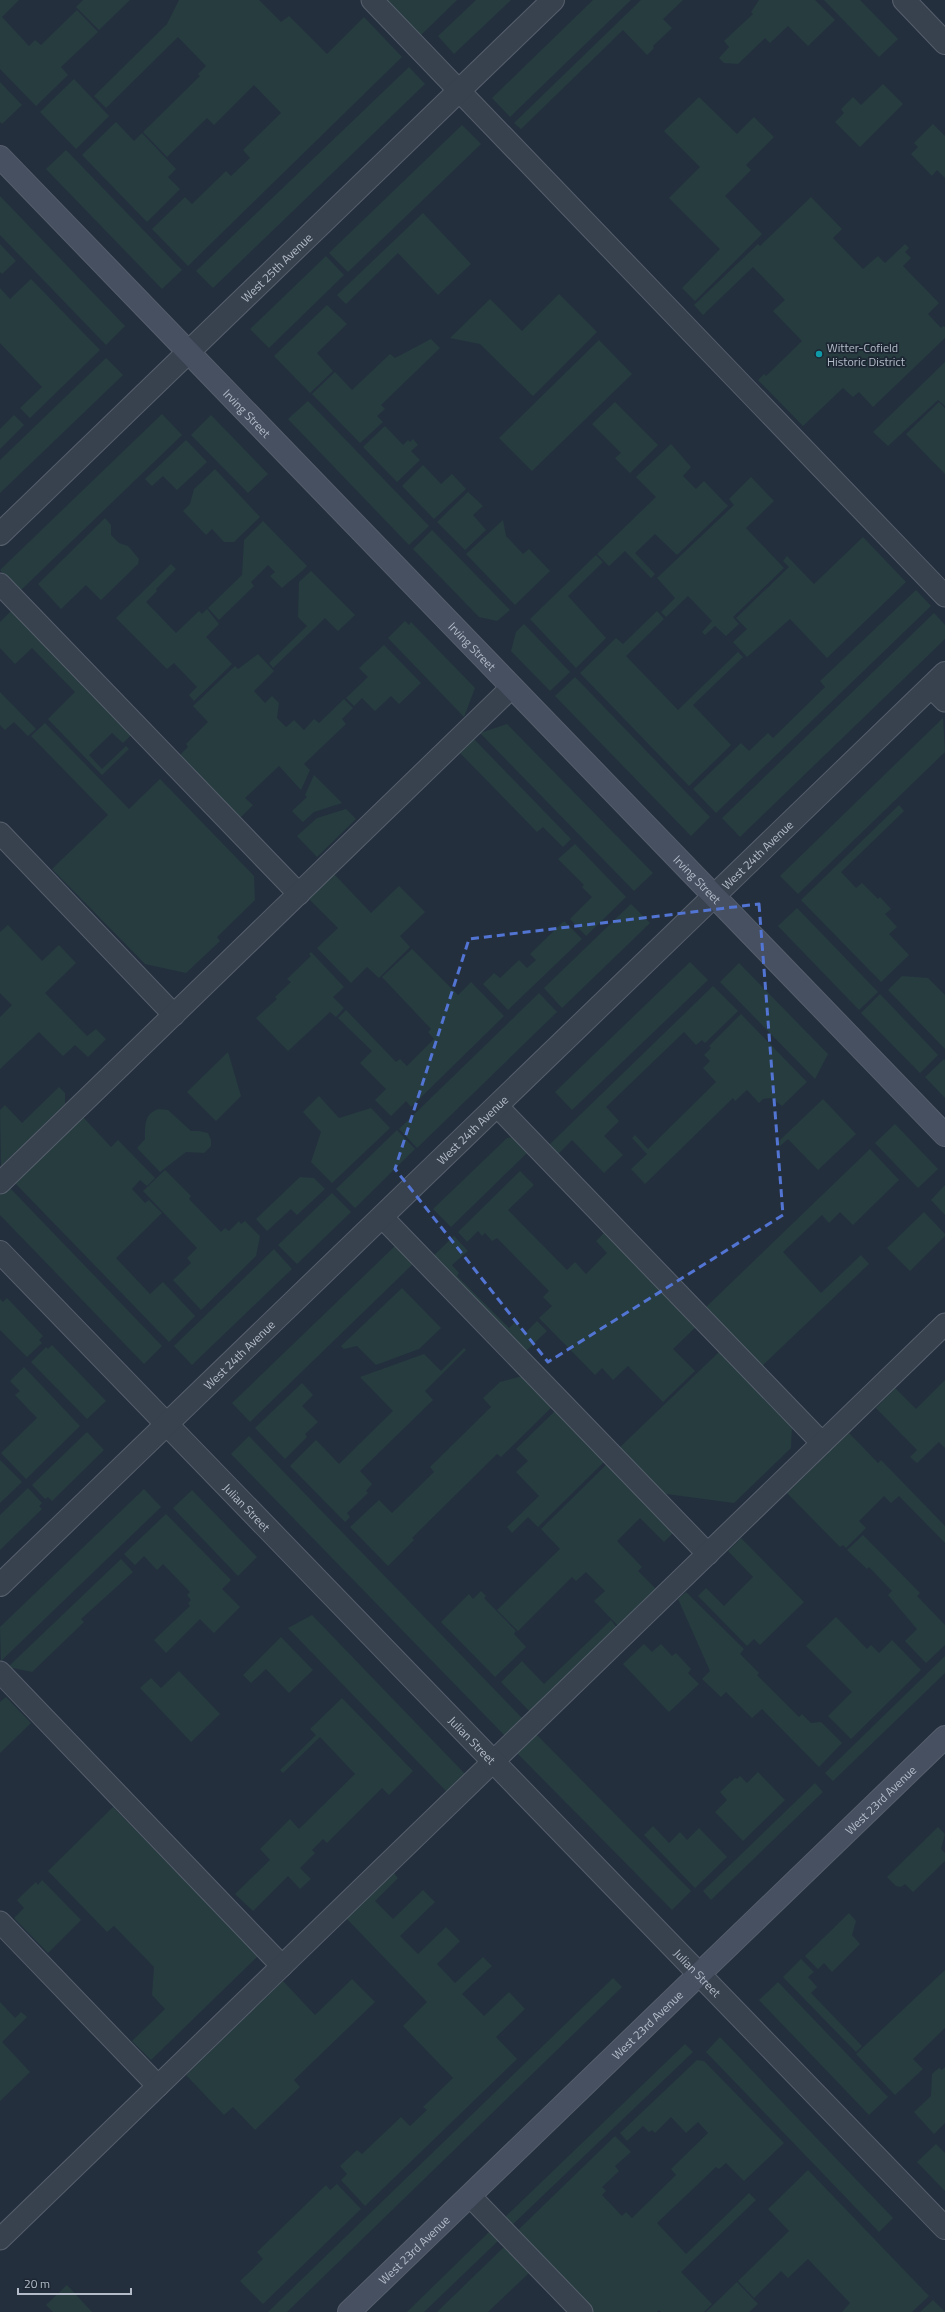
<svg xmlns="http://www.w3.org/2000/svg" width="945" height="2312" viewBox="0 0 945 2312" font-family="'Titillium Web',sans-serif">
	<rect width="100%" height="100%" fill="#242f3e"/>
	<g fill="#263c3f">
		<path d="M0,0H19L2,17L29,46L35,40L41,45L77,10L98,32L61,67L68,75L36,106L0,69Z"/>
		<path d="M83,0H130L99,30L76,7Z"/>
		<path d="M179,0H259L281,22L289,16L327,54L364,17L402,57L188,266L152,229L185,197L192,204L226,171L231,176L250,158L243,150L281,113L254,85L214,125L207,118L167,157L143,132L200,76L198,74L206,66L178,37L106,108L94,96L167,24Z"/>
		<path d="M385,0H457L420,36Z"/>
		<path d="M476,0H511L454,54L438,36Z"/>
		<path d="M593,0H631L510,117L492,98Z"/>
		<path d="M641,0H683L663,19L672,28L653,46L654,48L647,55L623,30L521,129L514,123Z"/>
		<path d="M759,0H815L835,20L808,46L788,26L770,43L765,38L738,64L724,63L719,58L729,47L724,41L753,14L751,12Z"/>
		<path d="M824,0H860L898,39L879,57Z"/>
		<path d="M409,67L425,84L213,288L196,271Z"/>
		<path d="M74,79L109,116L76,149L40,112Z"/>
		<path d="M0,82L22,105L2,124L0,122Z"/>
		<path d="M883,84L903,104L860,147L835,122L844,113L841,109L853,97L861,105Z"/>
		<path d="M699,97L737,134L754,117L774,137L746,165L751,170L725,196L762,234L695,301L682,288L720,249L669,198L700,167L664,131Z"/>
		<path d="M116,122L134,141L142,133L176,169L168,177L180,189L147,222L82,155Z"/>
		<path d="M933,124L945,136V178L937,170L932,176L911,154L918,147L914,143Z"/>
		<path d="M462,125L481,144L348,272L329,253Z"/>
		<path d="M66,150L182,270L162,289L46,169Z"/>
		<path d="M0,196L125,326L106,345L0,235Z"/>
		<path d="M811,197L842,229L833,238L863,269L878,256L885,263L905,244L909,248L905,252L911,258L903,266L939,303L928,314L941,328L943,326L945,327V338L873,407L859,392L853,397L843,388L803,426L758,380L764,374L766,376L802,341L773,311L785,300L753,267L703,315L694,305L758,244L760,246Z"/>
		<path d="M423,213L471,264L438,295L398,253L346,304L337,295Z"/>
		<path d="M0,244L16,261L2,274L0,272Z"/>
		<path d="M326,256L344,275L269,348L250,329Z"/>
		<path d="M31,279L100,350L30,418L20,408L42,387L0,343V288L10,299Z"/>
		<path d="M559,294L597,332L533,396L480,344L450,338L490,299L522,331Z"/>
		<path d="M327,305L347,324L317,353L333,371L310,393L274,356Z"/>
		<path d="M431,339L440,348L381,405L385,409L377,416L383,422L360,443L312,394L335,372L352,390L390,354L395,358Z"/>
		<path d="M599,340L632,374L532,471L499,438Z"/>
		<path d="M106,358L123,375L0,493V460Z"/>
		<path d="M945,362V406L938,400L888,446L873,432Z"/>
		<path d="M308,401L429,526L409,545L288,419Z"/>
		<path d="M615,402L658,445L630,473L615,458L621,453L592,424Z"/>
		<path d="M939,402L945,408V474L906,434Z"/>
		<path d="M162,414L182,435L20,591L0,570Z"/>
		<path d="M14,415L24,425L0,449V429Z"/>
		<path d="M211,415L268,474L248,493L191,435Z"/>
		<path d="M385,426L403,445L408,440L410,442L413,439L418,445L411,451L420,460L397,482L363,447Z"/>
		<path d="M186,440L207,462L177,490L163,476L152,486L145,479Z"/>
		<path d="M671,444L691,467L683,476L696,489L704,481L728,506L677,555L655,534L635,553L655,574L651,578L625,551L609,566L597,554L656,497L636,477Z"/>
		<path d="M423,465L441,484L452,474L466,489L434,519L402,486Z"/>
		<path d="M215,469L260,517L234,542H224L212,529L206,535L183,511L190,504L194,489Z"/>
		<path d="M751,477L774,501L746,528L784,568L733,617L739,624L726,636L715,626L705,635L702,632L712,621L688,596L666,617L661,612L675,598L657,578L734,505L729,499Z"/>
		<path d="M468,492L483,506L473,515L486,530L465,550L437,522Z"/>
		<path d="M105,518L111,525V535L119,543L128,546L139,559L138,564L101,600L86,585L61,609L38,584Z"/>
		<path d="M503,520L506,536L523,554L529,549L550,571L515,605L466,554Z"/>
		<path d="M263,521L307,566C299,575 290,580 282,588L270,576L275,572L268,565L251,582L254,586L219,620L208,608L242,575L244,540Z"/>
		<path d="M432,530L510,610L497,621L479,617L413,549Z"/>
		<path d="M863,537L906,582L827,658L790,619L747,657L733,642L747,629L736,618L789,567L783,561L787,556L814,584Z"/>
		<path d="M596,555L603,562L568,596L606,638L576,668L530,619Z"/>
		<path d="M171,564L176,569L156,589L157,591L146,602L176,633L199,611L202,614L207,609L219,624L206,637L232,664L194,701L189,695L197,687L174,663L167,669L116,618Z"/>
		<path d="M311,571L355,615L338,631L325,618L273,668L269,663L307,626L298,617L299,582Z"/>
		<path d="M916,590L931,606L716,813L693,789L741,743L749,751L768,733L773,738L825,687L820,681Z"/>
		<path d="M13,609L133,733L123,743L112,733L89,755L102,769L126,746L129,749L102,775L48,719L75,692L32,648L15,664L0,648V622Z"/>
		<path d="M657,611L664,619L626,656L678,710L738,652L743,657L693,705L731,745L689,786L580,673L616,638L623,644Z"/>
		<path d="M934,613L945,625V639L740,837L722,818Z"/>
		<path d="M405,621L409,625L411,622L475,688L464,717L388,638Z"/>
		<path d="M524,624L570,672L550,691L511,651L516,632Z"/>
		<path d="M384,645L421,683L399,704L391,696L375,711L362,698L354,706L346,698L368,677L359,668Z"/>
		<path d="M258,654L274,671L254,691L265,703L272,696L279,703L277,718L286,727L294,720L304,730L314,719L319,723L344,699L353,708L342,719L346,724L304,764L310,770L301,790L279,766L245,798L253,805L240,818L180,755L188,747L186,744L208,722L193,706L235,666L238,669Z"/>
		<path d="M575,677L710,817L691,836L555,696Z"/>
		<path d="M0,692L36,729L28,736L14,722L5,730L0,725Z"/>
		<path d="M943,718L945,752L798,894L780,876Z"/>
		<path d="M45,723L129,809L160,779L254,876L255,900L217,937L220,941L186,973L145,964L52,869L108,815L31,736Z"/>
		<path d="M507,724L653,873L634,891L480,733Z"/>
		<path d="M473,738L571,839L563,847L543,827L537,832L459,752Z"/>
		<path d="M314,775L342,803L314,812L303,822L292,811L307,797L305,795Z"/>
		<path d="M899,805L904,811L841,872L856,888L862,883L878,899L880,897L891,909L885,914L897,927L889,934L909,955L881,982L801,900Z"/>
		<path d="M346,809L356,819L317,857L297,836L317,818Z"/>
		<path d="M575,844L626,897L586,936L570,919L592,897L582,887L584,885L558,859Z"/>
		<path d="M334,874L371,913L399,886L425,912L400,936L410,947L379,978L367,967L351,983L317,948L338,928L309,899Z"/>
		<path d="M631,904L650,923L562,1008L544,988Z"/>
		<path d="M797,908L878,992L859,1010L778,926Z"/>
		<path d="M564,921L582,939L508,1010L483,984L494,973L500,978L519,960L527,968L536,960L530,954Z"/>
		<path d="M8,925L42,961L59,945L76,963L45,993L87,1036L96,1029L106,1039L88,1057L75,1045L63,1056L39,1032L0,1069V1017L12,1005L0,993V932Z"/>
		<path d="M412,949L458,995L471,982L504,1016L411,1107L406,1101L391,1116L375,1100L386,1089L360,1063L372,1051L338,1018L346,1010L396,1062L400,1059L407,1066L434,1039L428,1032L431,1029L382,977Z"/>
		<path d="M311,952L344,987L333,997L344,1008L336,1017L330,1012L288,1051L256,1018L277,999L275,997L291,982L287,979L311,956L309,954Z"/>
		<path d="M690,962L708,980L572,1110L555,1092Z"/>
		<path d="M739,963L828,1054L815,1079L720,982Z"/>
		<path d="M902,976L928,978L945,995V1049L888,990Z"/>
		<path d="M713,986L738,1011L705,1043L702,1040L696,1045L684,1032L606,1107L619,1121L604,1136L623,1155L604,1173L572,1140L557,1155L548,1146Z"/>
		<path d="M539,993L557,1012L417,1148L399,1129Z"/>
		<path d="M880,994L938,1055L920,1073L861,1013Z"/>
		<path d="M741,1014L807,1082L782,1106L771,1098L763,1099L759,1103L747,1090L735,1101L733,1098L645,1184L631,1169L647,1154L632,1138L635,1135L648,1149L716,1082L703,1068L710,1061L704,1055L711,1048L709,1046Z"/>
		<path d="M228,1052L241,1096L216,1121L187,1092Z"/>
		<path d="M944,1059L945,1061V1098L925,1077Z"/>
		<path d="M59,1087L65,1093V1104L1,1166L0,1110L5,1105L22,1123Z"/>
		<path d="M319,1096L339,1118L371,1108L390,1128L332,1183L311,1162L321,1132L303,1112Z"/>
		<path d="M823,1099L856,1134L818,1170L788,1139L780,1146L777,1143Z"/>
		<path d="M159,1109L168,1110L191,1131H199L208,1133L211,1140V1146L204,1153L186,1152L160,1172L137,1148L145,1139C145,1126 144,1113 159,1109Z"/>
		<path d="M81,1115L111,1147L118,1140L155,1178L147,1186L140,1180L132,1189L145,1203L149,1200L162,1213L116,1258L150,1294L163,1282L195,1316L169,1342L13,1181Z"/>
		<path d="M895,1124L938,1169L918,1188L875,1143Z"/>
		<path d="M397,1130L415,1149L355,1208L336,1189Z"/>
		<path d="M514,1137L528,1152L451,1227L433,1209L507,1138Z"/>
		<path d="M870,1149L899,1180L853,1225L840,1212L829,1223L822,1215L783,1252L821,1293L861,1255L869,1264L761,1367L705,1308Z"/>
		<path d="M165,1170L191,1196L189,1199L221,1232L225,1228L229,1231L239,1221L241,1224L245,1221L260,1236L256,1256L201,1310L173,1280L191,1263L187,1258L197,1248L143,1191Z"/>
		<path d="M520,1171L534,1185L508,1210L567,1270L575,1262L586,1274L607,1253L596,1241L606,1231L698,1325L673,1349L695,1371L663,1402L628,1366L613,1380L602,1368L595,1375L539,1318L552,1306L543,1297L549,1291L497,1238L492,1241L485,1233L482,1236L478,1231L467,1242L458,1232Z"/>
		<path d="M300,1177L314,1178L325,1189L297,1215L291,1209L267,1231L256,1219Z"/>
		<path d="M945,1185V1215L931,1200Z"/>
		<path d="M9,1187L162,1346L144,1364L0,1215V1195Z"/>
		<path d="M332,1193L351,1212L297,1264L278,1245Z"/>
		<path d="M924,1212L945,1234V1236L910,1271L887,1248Z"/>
		<path d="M454,1236L468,1251L452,1265L459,1273L457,1276L509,1328L515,1322L525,1333L537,1321L547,1331L524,1353L431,1258Z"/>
		<path d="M396,1245L414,1263L250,1422L232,1403Z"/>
		<path d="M274,1249L292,1269L192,1365L174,1346Z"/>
		<path d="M402,1288L441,1328L419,1349L376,1365L357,1346L344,1349L341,1346Z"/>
		<path d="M7,1298L43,1336L39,1340L42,1343L27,1357L0,1330V1299L3,1302Z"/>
		<path d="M52,1345L106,1401L87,1419L31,1362L46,1347L48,1349Z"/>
		<path d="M464,1348L466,1350L425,1391L433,1400L360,1471L372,1484L366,1491L368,1493L347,1513L350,1517L345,1522L290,1466L316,1440L339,1464L393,1411L360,1377L424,1354L441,1371Z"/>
		<path d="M720,1351L792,1426L791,1448L734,1503L659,1493L617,1450Z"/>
		<path d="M24,1367L80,1426L26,1479L1,1453L37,1418L15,1395L20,1391L10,1381Z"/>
		<path d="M522,1376L552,1407L501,1457L497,1454L420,1530L412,1538L414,1540L388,1566L350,1527L379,1500L392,1513L434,1472L430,1467L491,1407L483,1398L500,1382Z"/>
		<path d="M945,1380V1448L939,1442L917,1463L910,1457L917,1450L876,1408L895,1388L916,1409Z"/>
		<path d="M302,1383L313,1395L302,1406L318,1422L305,1434L307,1437L285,1459L255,1428Z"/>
		<path d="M556,1410L605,1461L538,1527L528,1517L512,1533L507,1527L539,1496L516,1472L528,1461L516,1449Z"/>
		<path d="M87,1432L104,1450L52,1501L48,1497L45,1499L32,1485Z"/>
		<path d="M849,1433L878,1463L881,1460L945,1526V1543L899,1496L891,1503L884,1496L859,1521L866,1528L846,1548L843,1545L840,1547L787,1493Z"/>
		<path d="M249,1436L524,1720L506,1737L231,1454Z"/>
		<path d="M0,1460L22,1482L0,1503Z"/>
		<path d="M608,1463L675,1531L664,1542L640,1518L617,1541L642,1567L638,1571L657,1590L619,1627L594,1601L605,1591L586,1572L576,1581L572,1577L518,1631L497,1610L560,1549L541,1529Z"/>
		<path d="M28,1488L42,1503L39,1506L42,1509L0,1550V1515Z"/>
		<path d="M144,1489L161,1507L1,1661L0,1627Z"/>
		<path d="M192,1490L257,1557L238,1576L173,1508Z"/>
		<path d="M166,1514L231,1580L222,1589L240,1607L214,1633L200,1619L166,1653L154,1640L190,1606L188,1603L191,1600L187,1595L190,1592L163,1564L157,1570L144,1556L135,1565L124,1554Z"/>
		<path d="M863,1535L920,1593L917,1596L945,1625V1645L926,1663L905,1641L917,1629L888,1595L892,1591L869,1567L867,1569L847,1550Z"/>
		<path d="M741,1538L804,1602L760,1645L754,1639L747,1646L698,1596L706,1588L724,1606L753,1577L728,1551Z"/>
		<path d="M121,1559L133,1572L81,1619L84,1622L32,1672L8,1667Z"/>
		<path d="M481,1591L486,1596L484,1598L516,1631L514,1634L526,1647L495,1677L441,1622L469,1594L473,1599Z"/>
		<path d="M686,1592L744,1649L740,1654L759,1673L757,1675L799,1717L802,1714L811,1723L821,1722L842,1743L819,1767L762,1709L752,1718L726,1692L721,1697L702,1679L710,1671L678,1599Z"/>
		<path d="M312,1615L465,1774L447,1792L288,1628Z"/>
		<path d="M836,1617L867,1649L871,1645L879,1653L892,1640L921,1670L851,1739L828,1716L852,1692L806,1646Z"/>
		<path d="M611,1620L618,1629L531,1713L501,1682L522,1661L544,1684Z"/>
		<path d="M281,1637L313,1670L289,1693L266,1669L251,1683L243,1675Z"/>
		<path d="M644,1644L652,1652L661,1644L672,1656L676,1653L691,1669L688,1673L699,1684L669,1712L623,1664Z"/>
		<path d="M945,1656V1673L833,1781L825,1773Z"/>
		<path d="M179,1671L220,1714L191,1742L140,1688L151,1678L161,1688Z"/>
		<path d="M6,1697L31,1723L0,1753V1702Z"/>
		<path d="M342,1698L413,1771L389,1795L382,1788L327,1843L323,1839L312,1850L315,1853L300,1868L311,1879L300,1889L288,1876L253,1911L235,1894L270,1860L260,1849L290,1819L299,1829L355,1774L320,1737L283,1773L280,1770L316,1735L310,1729Z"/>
		<path d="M535,1733L691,1891L672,1910L516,1752Z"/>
		<path d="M758,1772L785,1800L743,1841L715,1812L727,1800L720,1792L735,1778L737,1779L740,1776L747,1783Z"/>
		<path d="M815,1783L823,1792L711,1900L703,1891Z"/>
		<path d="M113,1807L258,1956L151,2060L132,2041L165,2009L152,1995L154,1967L114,1926L107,1932L48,1871Z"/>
		<path d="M653,1826L669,1843L680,1832L687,1840L699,1828L727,1857L695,1888L644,1835Z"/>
		<path d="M938,1827L945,1834L941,1849L945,1853V1861L913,1892L905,1884L901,1887L896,1886L887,1877Z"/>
		<path d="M394,1873L398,1878L375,1901L393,1919L423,1890L435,1902L400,1936L418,1954L446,1927L460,1941L437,1964L455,1983L483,1957L492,1966L462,1994L484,2016L509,1992L525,2009L496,2037L517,2059L365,2206L341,2180L347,2174L340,2166L357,2150L362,2154L401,2117L410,2126L427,2110L423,2107L453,2078L403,2026L427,2002L346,1918Z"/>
		<path d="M42,1880L81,1920L48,1953L14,1918L24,1908L17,1900L36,1882L38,1885Z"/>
		<path d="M849,1913L856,1921L852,1935L860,1944L832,1972L824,1963L818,1969L805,1956Z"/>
		<path d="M801,1959L814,1972L808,1977L817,1987L811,1993L862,2046L856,2052L783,1977Z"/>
		<path d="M945,1970V2028L913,2059L923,2069L895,2095L856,2054Z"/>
		<path d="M613,1978L622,1987L287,2312H268Z"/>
		<path d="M352,1979L375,2002L294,2080L300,2087L255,2130L233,2107L224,2115L186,2075L283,1981L315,2015Z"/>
		<path d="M778,1982L888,2097L869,2115L759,2000Z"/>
		<path d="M0,2002L15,2018L21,2012L27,2017L2,2042L30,2072L0,2101Z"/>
		<path d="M720,2037L893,2218L879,2232L706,2052Z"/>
		<path d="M685,2044L693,2052L509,2228L502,2220Z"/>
		<path d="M697,2060L704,2061L784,2143L744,2181L726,2163L719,2169L716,2167L657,2223L686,2254L749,2193L756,2200L681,2272L712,2304L704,2312H661L659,2310L657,2312H591L515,2233L615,2136L631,2152L615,2166L619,2171L602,2187L606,2191L602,2195L622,2216L626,2212L632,2218L676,2175L671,2169L708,2133L698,2122L686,2133L671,2117L655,2133L652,2130L649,2132L643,2126L627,2141L620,2133Z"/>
		<path d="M945,2067V2123L934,2134L914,2112L931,2096L932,2074L939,2068L942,2070Z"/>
		<path d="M936,2144L945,2153V2191L917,2162Z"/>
		<path d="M808,2170L929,2296L912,2312H842L850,2303L808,2259L788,2278L781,2271L754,2298L738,2281L789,2231L768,2209Z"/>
		<path d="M337,2184L361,2209L263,2304L240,2281L263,2259L257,2252L326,2185L330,2190Z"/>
		<path d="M490,2231L499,2240L424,2312H407Z"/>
		<path d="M504,2247L529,2273L488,2312H437Z"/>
		<path d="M737,2282L758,2304L749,2312H706Z"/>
		<path d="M67,2285L92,2312H53L46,2305Z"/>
		<path d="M933,2300L945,2312H920Z"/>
	</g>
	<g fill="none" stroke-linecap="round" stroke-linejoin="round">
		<defs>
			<g id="lane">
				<path d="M372,0L945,596"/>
				<path d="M0,584L299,894"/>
				<path d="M931,687L945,701"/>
				<path d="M0,833L174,1015"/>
				<path d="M497,1106L822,1443"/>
				<path d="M0,1183L512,687"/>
				<path d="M382,1217L708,1554"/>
				<path d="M0,1672L282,1966"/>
				<path d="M0,1922L158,2086"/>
				<path d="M470,2196L582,2312"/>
				<path d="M0,2239L945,1324"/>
			</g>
			<g id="street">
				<path d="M904,0L945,43"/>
				<path id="s1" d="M0,534L553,0"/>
				<path id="s2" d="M0,1252L945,2228"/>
				<path id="s3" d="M0,1585L945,673"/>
			</g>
			<g id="secondary">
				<path id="s4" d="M0,157L945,1135"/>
				<path id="s5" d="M349,2312L945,1737"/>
			</g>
		</defs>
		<use href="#lane" stroke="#565f6c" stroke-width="23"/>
		<use href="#street" stroke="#565f6c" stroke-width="24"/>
		<use href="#secondary" stroke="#565f6c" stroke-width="24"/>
		<use href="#lane" stroke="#38414e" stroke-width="21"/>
		<use href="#street" stroke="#38414e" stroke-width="22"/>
		<use href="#secondary" stroke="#465061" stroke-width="22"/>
	</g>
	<path fill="none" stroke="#5274d3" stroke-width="3" stroke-dasharray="8 5" stroke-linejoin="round" d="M759,904L783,1215L548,1362L395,1169L469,939Z"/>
	<circle fill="#0f9aa8" stroke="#1d2633" stroke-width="1.5" cx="819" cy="354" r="4"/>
	<g text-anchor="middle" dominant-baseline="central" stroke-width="3.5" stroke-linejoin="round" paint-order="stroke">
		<g font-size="12" fill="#b4bcc9" stroke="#1d2633">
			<text stroke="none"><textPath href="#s1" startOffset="384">West 25th Avenue</textPath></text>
			<text stroke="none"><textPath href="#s4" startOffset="356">Irving Street</textPath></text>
			<text stroke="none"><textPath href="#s4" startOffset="680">Irving Street</textPath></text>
			<text stroke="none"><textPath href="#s3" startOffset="1052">West 24th Avenue</textPath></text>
			<text stroke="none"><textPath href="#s4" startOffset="1004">Irving Street</textPath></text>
			<text stroke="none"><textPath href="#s3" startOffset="656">West 24th Avenue</textPath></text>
			<text stroke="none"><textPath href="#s3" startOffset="332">West 24th Avenue</textPath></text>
			<text stroke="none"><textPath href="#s2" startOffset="355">Julian Street</textPath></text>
			<text stroke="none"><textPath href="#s2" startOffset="679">Julian Street</textPath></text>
			<text stroke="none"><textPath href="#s5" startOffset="738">West 23rd Avenue</textPath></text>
			<text stroke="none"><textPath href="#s2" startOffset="1003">Julian Street</textPath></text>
			<text stroke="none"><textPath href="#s5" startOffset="414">West 23rd Avenue</textPath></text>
			<text stroke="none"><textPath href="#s5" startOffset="90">West 23rd Avenue</textPath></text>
		</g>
		<g font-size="12" fill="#b4bcc9" stroke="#1d2633" text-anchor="start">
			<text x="827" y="347">Witter-Cofield<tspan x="827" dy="14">Historic District</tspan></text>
		</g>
	</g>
	<path d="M18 2288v6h113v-6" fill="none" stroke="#b4bcc9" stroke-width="2"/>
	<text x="24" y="2288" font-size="12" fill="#b4bcc9" stroke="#1d2633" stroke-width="3" paint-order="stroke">20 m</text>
</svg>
